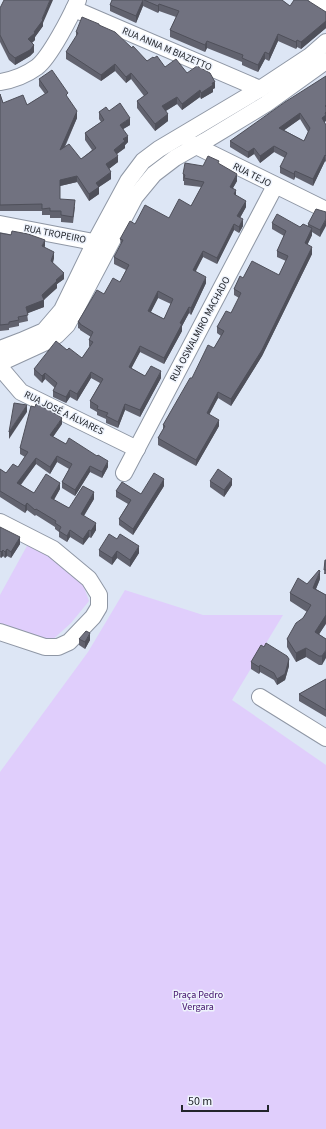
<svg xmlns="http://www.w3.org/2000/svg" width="326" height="1129" viewBox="0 0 326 1129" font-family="'Source Sans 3',sans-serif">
	<rect width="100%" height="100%" fill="#dde6f5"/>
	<g fill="#e0cefc">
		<path d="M28,544L50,555L81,579L89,601L71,623L50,642L0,625V595Z"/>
		<path d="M125,590L203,615H283L232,700L326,765V1129H0V772L88,652Z"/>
	</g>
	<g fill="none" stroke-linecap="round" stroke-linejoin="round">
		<defs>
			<g id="minor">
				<path d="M317,0L326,6"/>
				<path d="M74,9L260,89"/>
				<path d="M0,82C13,80 26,75 37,67C50,57 71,16 78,0"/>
				<path d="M190,143L326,210"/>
				<path d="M0,224L104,244"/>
				<path d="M0,349L21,341L44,331L62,310L95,242L128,181L143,161L159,149L260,89L310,56L326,42"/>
				<path d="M0,363L48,341L57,335L67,325L77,307L135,197L154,174L175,158L205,141L266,104L326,61"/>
				<path d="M0,365L4,372L21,392L137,449"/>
				<path d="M124,473L275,186"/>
				<path d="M0,522L53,549L89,579L99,595V607L93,617L69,642L58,647H45L0,632"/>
				<path d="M260,697L326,738"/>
			</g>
		</defs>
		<use href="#minor" stroke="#8f97a5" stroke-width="18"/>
		<use href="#minor" stroke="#fff" stroke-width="16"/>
	</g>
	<g fill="#61626e" fill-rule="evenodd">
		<path d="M112,0H282L290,6L326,12V28L301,49L297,47L296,49L278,41L269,61L265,59L258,72L242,65V62L207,48L205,52L170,37V30L176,17L159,11L158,13L143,6L136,23L110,11V5Z"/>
		<path d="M0,8L43,23V26L35,37V40L32,43L34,52L30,56L15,65L9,60L0,42Z"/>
		<path d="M99,25L132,48L147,61L154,58L165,67L187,73L215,88L213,89V92L201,99L200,97L182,110L177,104L166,111L168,121L155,131L137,108V101L144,96L131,79L126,83L115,71L101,81L66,59V52L76,37V32Z"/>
		<path d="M326,76V121L324,122L326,125V162L325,161L313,186L295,177L294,180L280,173V167L285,158L274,152L260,163L254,154L248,158L230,147V141ZM300,119L308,132L304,141L284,130Z"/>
		<path d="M39,79L68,98L77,118L65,147L81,159L92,150L85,140V133L101,122L99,119V112L109,111L130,125L123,129L128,142L125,145V148L117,154L118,162L109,169L111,179L99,187V194L89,201L77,182L60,186V199L75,207L73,223L61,222V218H50V215H42V211H0V94L3,103L27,105L45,94L39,86Z"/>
		<path d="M219,164L237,181L233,188L236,196L246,207L240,218L243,226L239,233L234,230L217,264L203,257L195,271L206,283L191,315L189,313L182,326V331L164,364L140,352L131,368L145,376L161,378L140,417L125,410L118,428L106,423V419L97,415V412L90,408V401L100,383L91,378L77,401L70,397L66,403L53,397V391L55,388L45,379L42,383L34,375V369L67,350L82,358L90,347L89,346V340L91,337L80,330V329L78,328V322L104,294L120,282L126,270L114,264V257L121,245L120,239L135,224L169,218L191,206L201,187L184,185V181H183V174L203,166ZM158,298L171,304L164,319L151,312Z"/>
		<path d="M326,212L320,237L312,232V235L307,245L312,254L262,356L231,406L218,398L209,414L219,426L196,466L158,445V438L163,430V425L192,378L214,348L221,336L217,333V327L231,313L239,298L234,295V289L243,278L279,275L286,261L277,257V251L284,236L272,229V223L300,227L308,226V224Z"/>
		<path d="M0,233L45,246L44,247L54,258L53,263L64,279L57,284V288L44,300V307L27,313L28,321L19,323V326L9,328V330L0,331Z"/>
		<path d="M62,424L53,437L66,444L108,467L102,478L90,472L75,496L62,488V482L69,469L57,462L50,474L36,464L21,485L34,493L60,489L54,500L69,508L94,499L84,516L96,530L91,538L89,537L83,545L70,537L67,542L59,537V532L55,529V527L36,515L35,516L27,510L25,513L0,497V469L6,473L18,467L25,457L20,454V448Z"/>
		<path d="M210,481L232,485L224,497L210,487Z"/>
		<path d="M164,486L133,535L119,525V519L128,504L116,497V491L141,494Z"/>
		<path d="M0,527L20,544L11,558L7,556L5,558L3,556L1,558L0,557Z"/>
		<path d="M117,539L139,553L130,567L117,558L112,565L99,556V550Z"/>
		<path d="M325,560H326V574H324Z"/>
		<path d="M320,579L316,589L326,595V624L319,634L326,639L322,665H319L306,657L296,662L287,647V639L303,618L307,612L290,601V593L307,584Z"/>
		<path d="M79,639L90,640L85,649L79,645Z"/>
		<path d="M251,662L289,666L285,680L277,685L274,680L260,672L259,674L251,669Z"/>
		<path d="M326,679V717L299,701V694Z"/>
	</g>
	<g fill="#4f505a">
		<path d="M50,0H53L43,23V26L35,37V40L28,46V39L42,19Z"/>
		<path d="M143,0V6L136,23V16Z"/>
		<path d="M159,4V11L158,13V6Z"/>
		<path d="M326,21V28L301,49V42Z"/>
		<path d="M278,34V41L269,61V54Z"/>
		<path d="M297,40V47L296,49V42Z"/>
		<path d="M207,41V48L205,52V45Z"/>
		<path d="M34,45V52L30,56L15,65V58Z"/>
		<path d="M265,52V59L258,72V65Z"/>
		<path d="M115,64V71L101,81V75Z"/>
		<path d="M131,73V79L126,83V77Z"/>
		<path d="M215,82V88L213,89V92L201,99V93L212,83Z"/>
		<path d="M200,90V97L182,110V104Z"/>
		<path d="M177,97V104L162,113V106Z"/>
		<path d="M77,111V118L60,156V150Z"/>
		<path d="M326,112V121L322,124V118Z"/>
		<path d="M300,113V119L279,134V128Z"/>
		<path d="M168,114V121L155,131V124Z"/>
		<path d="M130,118V125L120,131V125Z"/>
		<path d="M128,136V142L125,145V148L114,156V150L123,139Z"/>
		<path d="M274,146V152L260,163V156Z"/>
		<path d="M254,148V154L248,158V152Z"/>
		<path d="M325,155V161L313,186V179Z"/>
		<path d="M118,156V162L106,171V164Z"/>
		<path d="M295,171V177L294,180V174Z"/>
		<path d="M111,172V179L99,187V194L89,201V194L96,183Z"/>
		<path d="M237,174V181L230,193V187Z"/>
		<path d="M77,176V182L60,186V180Z"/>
		<path d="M236,190V196L234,194Z"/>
		<path d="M246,201V207L237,223V216Z"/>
		<path d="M243,219V226L239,233V227Z"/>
		<path d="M326,219V226L320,237V230Z"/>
		<path d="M234,224V230L217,264V258Z"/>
		<path d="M312,228V235L305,250V243Z"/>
		<path d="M45,240V246L42,252V246Z"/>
		<path d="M312,247V254L262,356L231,406V399Z"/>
		<path d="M203,251V257L193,277V270Z"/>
		<path d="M54,252V258L51,267V261Z"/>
		<path d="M64,273V279L57,284V288L42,301L44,300V307L26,314V307L42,295L56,280Z"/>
		<path d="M206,277V283L191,315V308Z"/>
		<path d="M158,291V298L148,317V311Z"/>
		<path d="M189,307V313L182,326V331L164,364V358L180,323Z"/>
		<path d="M140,346V352L129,373V367Z"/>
		<path d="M161,371V378L140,417V410Z"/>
		<path d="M91,372V378L77,401V394Z"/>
		<path d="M45,373V379L42,383V376Z"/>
		<path d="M70,390V397L66,403V397Z"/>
		<path d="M218,392V398L207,419V413Z"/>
		<path d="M125,404V410L118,428V422Z"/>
		<path d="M27,405V412L9,439V432Z"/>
		<path d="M62,418V424L50,441V435Z"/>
		<path d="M219,420V426L196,466V460Z"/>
		<path d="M57,456V462L50,474V467Z"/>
		<path d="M36,458V464L17,489V483Z"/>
		<path d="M108,461V467L102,478V472Z"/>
		<path d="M90,466V472L75,496V490Z"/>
		<path d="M164,479V486L133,535V529Z"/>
		<path d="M232,479V485L224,497V490Z"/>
		<path d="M60,483V489L51,504V498Z"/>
		<path d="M94,492V499L81,520V514Z"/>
		<path d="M27,503V510L25,513V506Z"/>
		<path d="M96,523V530L91,538V531Z"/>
		<path d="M70,530V537L67,542V536Z"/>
		<path d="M89,530V537L83,545V539Z"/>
		<path d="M20,537V544L11,558V552Z"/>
		<path d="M139,546V553L130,567V560Z"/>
		<path d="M7,549V556L5,558V552Z"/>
		<path d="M3,550V556L1,558V552Z"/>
		<path d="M117,551V558L112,565V558Z"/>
		<path d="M320,571V579L313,596V588Z"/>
		<path d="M326,615V623L315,641V632Z"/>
		<path d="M90,633V640L85,649V642Z"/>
		<path d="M306,648V657L296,662V653Z"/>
		<path d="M326,650V658L322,665V656Z"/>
		<path d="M289,659V666L285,680L277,685V679Z"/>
		<path d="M260,665V672L259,674V667Z"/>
	</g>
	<g fill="#717280" stroke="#4f505a" fill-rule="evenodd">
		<path d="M4,0H50L42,19L43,20L34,32L35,33L28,39L34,45L30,50L15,58L9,53L0,35V8Z"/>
		<path d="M112,0H143L136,16L110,5Z"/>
		<path d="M144,0H282L290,6L294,0H307L326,12V21L301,42L297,40L296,42L278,34L269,54L265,52L258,65L242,58L243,55L207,41L205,45L170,30L179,11L159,4L158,6Z"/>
		<path d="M82,17L99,24V25L115,32L132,48L133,46L147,61L153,57L154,58L157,56L165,67L176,59L187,73L197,66L210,73L215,82L212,83L213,85L201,93L200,90L182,104L177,97L162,106L168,114L155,124L137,101L148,93L131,73L126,77L115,64L101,75L66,52L78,33L76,32Z"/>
		<path d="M52,70L68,93L66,95L77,111L60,150L69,144L81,159L96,148L85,133L104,120L99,112L106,107L109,111L120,103L130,118L120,125L128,136L123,139L125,141L114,150L118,156L106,164L111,172L96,183L99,187L89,194L77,176L60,180V199L75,200L73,217L61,215V211H50V208L42,209V204L0,205V94L3,103L23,95L27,105L48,92L39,79Z"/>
		<path d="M326,76V105L325,106L326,107V112L325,113L326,115L322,118L326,125V156L325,155L313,179L295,171L294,174L280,167L287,153L274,146L260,156L254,148L248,152L230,141L285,102ZM300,113L310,128L304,141L279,128Z"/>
		<path d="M208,156L219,161L218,163L237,174L230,187L236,190L234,194L246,201L237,216L243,219L239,227L234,224L217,258L203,251L193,270L206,277L191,308L189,307L180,323L182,324L164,358L140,346L129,367L145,376L151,366L161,371L140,410L125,404L118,422L106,416L108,413L97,409L98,406L90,401L103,379L91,372L77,394L70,390L66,397L53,391L57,383L45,373L42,376L34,369L56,341L67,350L69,348L82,358L93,342L89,340L93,332L80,324V323L78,322L97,290L104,294L113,278L120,282L129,265L114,257L123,240L120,239L130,221L135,224L145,205L169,218L179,199L191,206L204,182L184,178L185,175L183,174L185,163L203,166ZM158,291L173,299L164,319L148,311Z"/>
		<path d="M316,209L326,212V219L320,230L308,224Z"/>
		<path d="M277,214L300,227L303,224L312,228L305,243L312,247L262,350L231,399L218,392L207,413L219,420L196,460L158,438L165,426L163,425L190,378H192L208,345L214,348L224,331L217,327L226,311L231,313L241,293L234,289L240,276L243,278L252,261L279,275L288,256L277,251L286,231L272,223Z"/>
		<path d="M12,231L28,234L45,240L42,246L54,252L51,261L64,273L56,280L57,281L42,295L44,300L26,307L28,315L18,317L19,320L9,322V324L0,325V233L11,235Z"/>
		<path d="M14,403L27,405L9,432Z"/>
		<path d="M36,404L51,411L62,418L50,435L66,444L69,438L97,456L98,455L108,461L102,472L90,466L75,490L62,482L72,464L57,456L50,467L36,458L17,483L34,493L46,474L60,483L51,498L69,508L83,486L94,492L81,514L96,523L91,531L89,530L83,539L70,530L67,536L59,531L61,527L55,523L56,521L36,509L35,510L27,503L25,506L0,491V469L6,473L13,464L18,467L28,452L20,448L31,406L35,407Z"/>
		<path d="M218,469L232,479L224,490L210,481Z"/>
		<path d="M154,473L164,479L133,529L119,519L131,500L116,491L122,482L141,494Z"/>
		<path d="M0,527L20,537L11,552L7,549L5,552L3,550L1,552L0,551Z"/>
		<path d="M109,534L117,539L120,534L139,546L130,560L117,551L112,558L99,550Z"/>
		<path d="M325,560H326V570H324Z"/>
		<path d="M319,570L320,571L313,588L326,595V615L315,632L326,639V650L322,656H319L306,648L296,653L287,639L296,623L303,618L311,605L290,593L298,578L307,584Z"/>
		<path d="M86,631L90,633L85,642L79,639Z"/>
		<path d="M266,643L287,656L289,659L285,674L277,679L274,673L260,665L259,667L251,662L261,645L264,647Z"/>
		<path d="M326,679V710L299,694Z"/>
	</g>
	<g text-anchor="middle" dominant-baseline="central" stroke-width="3" stroke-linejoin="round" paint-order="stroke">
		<g font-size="10" fill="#22252b" stroke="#eef3fc">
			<text transform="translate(167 49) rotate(23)">RUA ANNA M BIAZETTO</text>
			<text transform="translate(252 175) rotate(27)">RUA TEJO</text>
			<text transform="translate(55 234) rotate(11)">RUA TROPEIRO</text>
			<text transform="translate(200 329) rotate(-62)">RUA OSWALMIRO MACHADO</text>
			<text transform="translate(64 413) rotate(26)">RUA JOSÉ A ÁLVARES</text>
		</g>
		<g font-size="10" fill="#3e0c68" stroke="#eef3fc">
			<text x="198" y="995">Praça Pedro<tspan x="198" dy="12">Vergara</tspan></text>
		</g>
	</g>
	<path d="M182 1105v6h86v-6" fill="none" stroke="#22252b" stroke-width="2"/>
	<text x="188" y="1105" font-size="12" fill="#22252b" stroke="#eef3fc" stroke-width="3" paint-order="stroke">50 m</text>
</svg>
